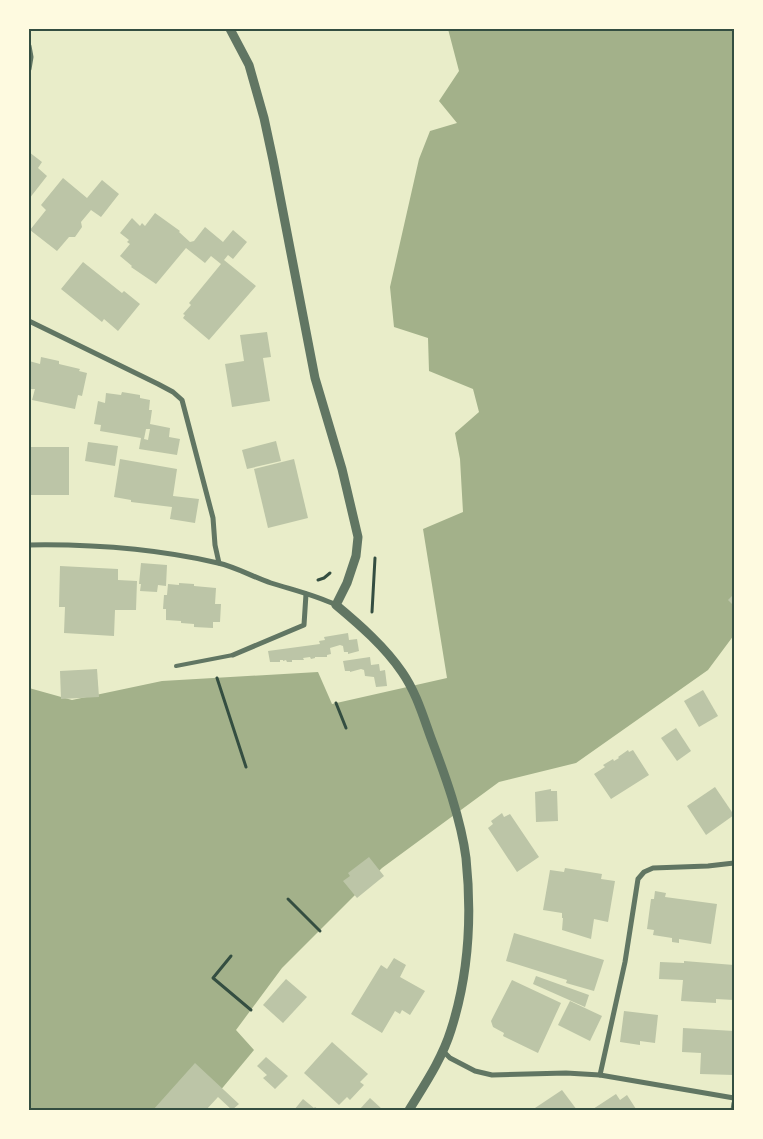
<svg xmlns="http://www.w3.org/2000/svg" width="763" height="1139" viewBox="0 0 763 1139" font-family="'Playfair Display',serif">
	<rect width="100%" height="100%" fill="#e9edc9"/>
	<path fill="#a3b18a" d="M448,29H734V635L708,670L576,763L499,782L382,868L282,968L236,1030L254,1050L204,1110H29V688L72,700L162,681L318,672L332,704L447,678L423,529L463,512L460,459L455,433L479,412L473,389L429,371L428,338L394,327L390,287L419,159L430,131L457,123L439,101L459,71Z"/>
	<g fill="#bcc5a7" fill-rule="evenodd">
		<path d="M29,152L42,162L38,168L47,176L29,199Z"/>
		<path d="M63,178L87,198L102,180L119,194L101,217L91,210L81,222L82,227L75,237H69L57,251L30,230L46,210L41,205Z"/>
		<path d="M155,213L180,231L179,232L190,242L194,241L205,227L223,242L233,230L247,242L233,259L228,255L224,260L256,286L209,340L183,318L185,315L183,314L191,305L189,303L221,264L211,256L205,263L186,248L156,284L131,267L132,266L120,256L130,244L127,242L129,240L120,233L132,218L140,226L142,223L145,226Z"/>
		<path d="M83,262L122,293L124,291L140,304L118,331L104,319L102,322L61,289Z"/>
		<path d="M267,332L271,357L263,358L270,401L232,407L225,364L244,361L240,335Z"/>
		<path d="M41,357L59,361V364L80,369L79,371L87,373L82,396L78,395L75,409L32,400L35,389H31L29,393V361L40,364Z"/>
		<path d="M122,392L140,395V398L150,400L149,410H152L150,424L170,428L169,437L180,439L177,455L139,449L141,438L100,431L101,425L94,424L98,401L105,403L106,393L121,395ZM146,429H150L148,440L144,439Z"/>
		<path d="M276,441L281,461L247,469L242,450Z"/>
		<path d="M88,442L118,446L115,466L85,461Z"/>
		<rect x="29" y="447" width="40" height="48"/>
		<path d="M120,459L177,469L173,496L199,499L195,523L170,519L172,507L131,502V500L114,497Z"/>
		<path d="M294,459L308,518L268,528L254,469Z"/>
		<path d="M141,563L167,565L166,586L158,585L157,592L140,591L141,584H139Z"/>
		<path d="M60,566L118,569V580L137,581L136,610H115L114,636L64,633L65,607H59Z"/>
		<path d="M179,583L194,584V586L216,588L215,604H221L220,622H213V628L194,627V624L181,623V621L166,620V609H163L164,595H167L168,584L179,585Z"/>
		<path d="M734,594V606L728,600Z"/>
		<path d="M348,633L349,640L357,639L359,651L348,654V652H344L343,646L340,645L330,648L331,654L327,655V657H315V658L311,659L310,657L303,658L304,660H292V662H287L286,660L283,661V660H280V662H270L268,651L320,644L319,641L325,640L324,637Z"/>
		<path d="M370,657L371,665L379,664L380,671L385,670L387,686L376,687L374,677L365,676L364,670L361,669L350,672V671H345L343,661Z"/>
		<path d="M97,669L99,697L61,699L60,671Z"/>
		<path d="M703,690L718,716L699,727L684,701Z"/>
		<path d="M676,728L691,751L677,761L661,738Z"/>
		<path d="M628,750L629,752L633,750L649,775L611,799L594,774L605,767L603,765L613,759L614,761L619,758L618,757Z"/>
		<path d="M715,787L734,815L706,835L687,806Z"/>
		<path d="M551,789V791H557L558,821L536,822L535,792Z"/>
		<path d="M502,813L504,817L510,814L539,857L517,872L488,828L493,824L491,821Z"/>
		<path d="M369,857L384,876L357,898L343,881L350,876L348,873Z"/>
		<path d="M565,868L602,874L601,879L615,881L608,922L594,919L591,939L562,930L563,918H562V913L543,910L550,870L564,872Z"/>
		<path d="M655,891L666,893L665,897L717,904L711,944L679,939V943L672,942V938L653,935L654,930L647,929L651,899H654Z"/>
		<path d="M514,933L604,960L594,991L566,983L567,980L506,961Z"/>
		<path d="M394,958L406,965L400,977L425,991L410,1015L402,1010L400,1014L395,1011L382,1033L351,1014L381,965L387,969Z"/>
		<path d="M684,961L734,965V1000L716,999V1003L681,1001L683,980L659,979L660,962L684,963Z"/>
		<path d="M536,976L589,995L585,1007L533,984Z"/>
		<path d="M286,979L307,997L283,1023L263,1005Z"/>
		<path d="M512,980L561,1003L538,1053L503,1036L504,1033L493,1027L491,1021Z"/>
		<path d="M570,1001L602,1016L590,1041L558,1025Z"/>
		<path d="M624,1011L658,1015L655,1043L640,1041V1045L620,1042Z"/>
		<path d="M683,1028L734,1031V1075L700,1074L701,1053L682,1052Z"/>
		<path d="M332,1042L368,1074L360,1082L364,1085L350,1100L347,1097L339,1105L304,1073Z"/>
		<path d="M266,1057L288,1076L275,1089L263,1078L267,1075L257,1066Z"/>
		<path d="M195,1063L239,1104L232,1110L218,1097L206,1110H153Z"/>
		<path d="M562,1090L577,1110H532Z"/>
		<path d="M616,1094L620,1100L627,1095L636,1109L593,1110V1109Z"/>
		<path d="M370,1098L383,1110H359Z"/>
		<path d="M303,1099L314,1108L315,1107L319,1110H294Z"/>
	</g>
	<g fill="none" stroke-linecap="round" stroke-linejoin="round">
		<g stroke="#344e41" stroke-width="3">
			<path d="M318,580L324,578L330,573"/>
			<path d="M372,612L375,558"/>
			<path d="M217,678L246,767"/>
			<path d="M336,703L346,728"/>
			<path d="M288,899L320,931"/>
			<path d="M231,956L213,978L251,1010"/>
		</g>
		<path stroke="#617663" stroke-width="4" d="M176,666L233,655"/>
		<g stroke="#617663" stroke-width="5">
			<path d="M29,46L31,57L29,69"/>
			<path d="M29,321L158,384L173,392L182,400L213,518L215,545L219,563"/>
			<path d="M29,545C91,544 157,549 218,563C236,567 253,577 271,583C293,590 315,595 336,605"/>
			<path d="M233,655L304,625L306,594"/>
			<path d="M444,1052L450,1058L475,1071L492,1075L566,1073L600,1075L734,1098"/>
			<path d="M600,1075L625,962L638,879L644,872L653,868L708,866L734,863"/>
			<path d="M733,1110L734,1103"/>
		</g>
		<path stroke="#617663" stroke-width="9" d="M230,29L249,65L264,118L273,160L315,378L342,469L358,537L356,556L347,583L336,605C360,625 385,647 402,672C416,692 423,716 431,738C445,775 461,819 466,858C472,916 469,974 451,1030C442,1059 425,1084 409,1110"/>
	</g>
	<rect width="763" height="1139" fill="none" stroke="#fefae0" stroke-width="60"/>
	<rect x="30" y="30" width="703" height="1079" fill="none" stroke="#344e41" stroke-width="2"/>
</svg>
